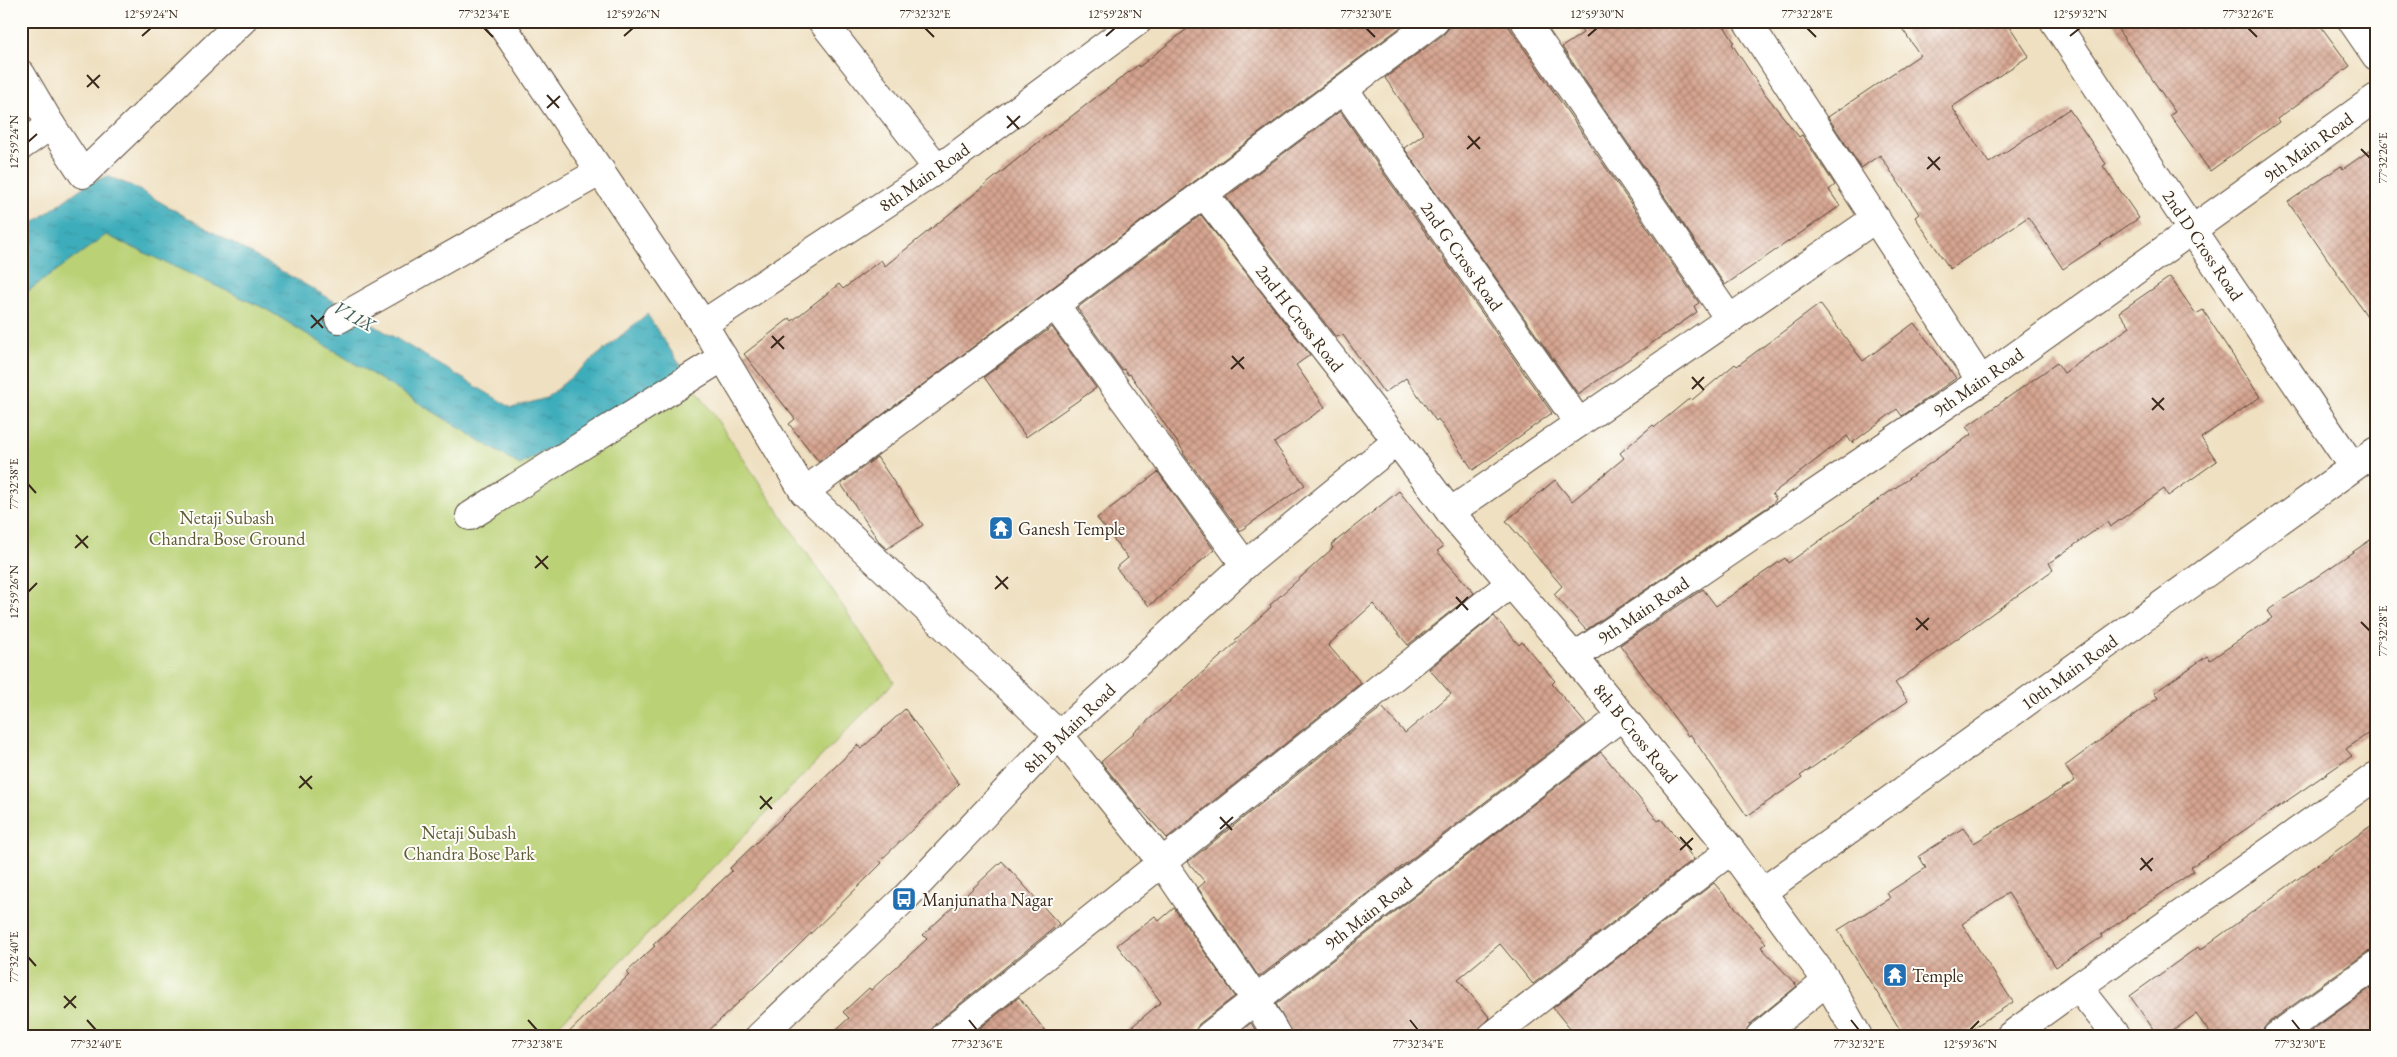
<svg xmlns="http://www.w3.org/2000/svg" width="2397" height="1057" viewBox="0 0 2397 1057" font-family="'EB Garamond',serif">
	<defs>
		<pattern id="water-ripples" width="26" height="14" patternUnits="userSpaceOnUse" patternTransform="scale(1.25)"><rect width="26" height="14" fill="#3eadbb"/><path d="M2 4q2-2 4 0t4 0M15 11q2-2 4 0t4 0" fill="none" stroke="#358d97"/></pattern>
		<pattern id="building-cross-hatch" width="8" height="8" patternUnits="userSpaceOnUse" patternTransform="scale(1.25)"><rect width="8" height="8" fill="#d6a490"/><path d="M0 0l8 8M0 8l8-8" fill="none" stroke="#af8675"/></pattern>
	</defs>
	<rect width="100%" height="100%" fill="#fdfcf7"/>
	<filter id="ink" filterUnits="userSpaceOnUse"><feTurbulence type="fractalNoise" baseFrequency=".02" numOctaves="2"/><feDisplacementMap in="SourceGraphic" scale="10" xChannelSelector="R" yChannelSelector="G"/><feConvolveMatrix kernelMatrix="1 2 1 2 8 2 1 2 1" color-interpolation-filters="sRGB"/></filter>
	<filter id="wash" filterUnits="userSpaceOnUse"><feTurbulence type="fractalNoise" baseFrequency=".0096" numOctaves="4" result="noise"/><feDisplacementMap in="SourceGraphic" scale="20" xChannelSelector="R" yChannelSelector="G"/><feGaussianBlur stdDeviation="1.12" result="paint"/><feColorMatrix in="noise" values="0 0 0 0 0 0 0 0 0 0 0 0 0 0 0 0 0 1.4 0 .05"/><feComposite in="paint" operator="in"/></filter>
	<g filter="url(#wash)">
		<rect width="100%" height="100%" fill="#efe0c1"/>
		<path fill="#bad176" stroke="#7a7e4a" d="M106,235L266,309L520,465L686,374L894,682L548,1036H21V296Z"/>
		<path fill="url(#water-ripples)" stroke="#3c6c6c" d="M107,176L132,186L327,297L512,408L546,398L647,314L686,374L520,465L266,309L106,235L21,296V232L87,184Z"/>
		<g id="blocks">
			<g fill="url(#building-cross-hatch)">
				<path d="M1197,21H1409L819,462L789,424L795,419L744,354L790,318L792,321L839,284L843,289L881,260L885,266L1051,132L1138,65L1139,67Z"/>
				<path d="M1450,21H1505L1699,303L1694,306L1697,312L1578,394L1404,148L1424,134L1385,78L1444,34L1449,28Z"/>
				<path d="M1575,21H1721L1734,42L1732,44L1762,90L1799,137L1802,135L1835,185L1829,190L1840,206L1725,285L1562,47L1583,33Z"/>
				<path d="M1897,21H2006L2029,56L1952,107L1989,163L2069,109L2106,164L2103,166L2139,218L2063,269L2028,217L1950,269L1915,217L1919,214L1880,155L1861,168L1828,117L1920,55Z"/>
				<path d="M2112,21H2317L2350,66L2277,119L2279,122L2210,171L2170,115L2175,112Z"/>
				<path d="M1340,111L1552,413L1473,470L1438,419L1436,421L1406,378L1384,393L1343,335L1336,337L1226,197Z"/>
				<path d="M2376,146V329L2288,202L2341,166L2343,169Z"/>
				<path d="M1201,215L1310,355L1296,365L1325,407L1274,443L1305,485L1240,531L1183,453L1184,452L1130,374L1128,375L1124,369L1122,370L1077,308Z"/>
				<path d="M2170,277L2196,314L2203,310L2260,397L2201,438L2217,461L2168,496L2164,489L2110,527L2107,522L2049,563L2053,570L1895,683L1908,701L1800,776L1802,778L1747,816L1690,734L1688,736L1620,645L1703,589L1716,606L1785,558L1788,563L1972,434L1966,427L2057,363L2064,373L2130,327L2119,312Z"/>
				<path d="M1820,304L1863,361L1914,323L1956,378L1902,416L1897,409L1852,443L1847,436L1772,494L1776,499L1772,504L1586,630L1554,594L1562,586L1506,521L1555,480L1572,501L1624,458L1620,453L1653,425L1655,427L1690,398L1692,400L1735,364L1737,366Z"/>
				<path d="M1052,327L1096,388L1026,437L984,377Z"/>
				<path d="M877,457L923,525L887,549L880,543L841,484Z"/>
				<path d="M1158,472L1214,550L1149,606L1116,568L1128,558L1097,518Z"/>
				<path d="M1399,491L1443,547L1437,551L1474,593L1408,645L1373,604L1328,645L1361,683L1167,838L1141,809L1140,810L1101,762L1237,642L1235,640L1271,607L1270,605L1333,548L1331,545Z"/>
				<path d="M2376,536V728L2346,749L2352,756L2191,867L2194,871L2101,935L2102,937L2056,967L2008,893L1962,924L2013,1002L1961,1036H1904L1838,930L1890,898L1887,893L1926,868L1919,856L1963,828L1974,843L2075,781L2065,766L2158,698L2154,693L2207,656L2210,660L2272,618L2267,611Z"/>
				<path d="M1494,616L1519,645L1522,642L1555,681L1552,684L1586,724L1259,977L1198,888L1205,882L1188,862L1382,707L1405,733L1451,694L1429,669Z"/>
				<path d="M905,709L959,784L880,861L882,863L792,952L703,1036H565L629,975L627,972L655,946L653,945L732,871L730,868L814,787L858,745L861,749Z"/>
				<path d="M1601,752L1658,821L1661,819L1694,859L1533,984L1500,944L1458,979L1490,1018L1478,1030L1477,1036H1293L1276,1004Z"/>
				<path d="M2376,822V950L2367,952L2268,1023L2263,1029L2262,1036H2212L2196,1014L2166,1036H2158L2130,996L2198,947L2200,950Z"/>
				<path d="M1002,861L1059,924L935,1024L930,1036H829L849,1018L843,1012L869,988L871,990L927,939L923,935Z"/>
				<path d="M1714,883L1766,943L1761,947L1797,986L1750,1024L1744,1036H1576L1553,1008Z"/>
				<path d="M1174,908L1235,996L1199,1024L1194,1036H1121L1161,1002L1117,945L1155,916L1159,921Z"/>
				<path d="M2376,984V1036H2304Z"/>
				<path d="M1019,997L1049,1036H970Z"/>
				<path d="M1251,1023L1259,1036H1235Z"/>
			</g>
		</g>
	</g>
	<g filter="url(#ink)">
		<use href="#blocks" fill-opacity="0" stroke="#564536" stroke-width="1"/>
		<g fill="none" stroke-linecap="round" stroke-linejoin="round">
			<defs>
				<g id="minor">
					<path d="M499,21L703,324L804,492L1059,735L1161,861L1256,1000L1277,1036"/>
					<path d="M822,21L938,169"/>
					<path d="M1525,21L1730,320"/>
					<path d="M1747,21L1981,381"/>
					<path d="M2054,21L2192,230L2353,467"/>
					<path d="M2352,21L2376,56"/>
					<path d="M21,74L51,125L83,174L242,21"/>
					<path d="M1344,89L1579,423"/>
					<path d="M21,146L51,125"/>
					<path d="M1204,194L1397,441L1450,512L1574,657L1731,850L1827,981L1858,1036"/>
					<path d="M1055,305L1245,565"/>
					<path d="M339,319L601,171"/>
					<path d="M703,324L938,169L1138,21"/>
					<path d="M804,492L1435,21"/>
					<path d="M1450,512L1876,218"/>
					<path d="M470,516L723,357"/>
					<path d="M1574,657L1981,381L2376,98"/>
					<path d="M1762,892L2376,451"/>
					<path d="M760,1036L904,899L1059,735L1245,565L1397,441"/>
					<path d="M945,1036L1511,583"/>
					<path d="M1209,1036L1622,716"/>
					<path d="M1492,1036L1731,850"/>
					<path d="M1760,1036L1827,981"/>
					<path d="M2010,1036L2078,987"/>
					<path d="M2117,1036L2078,987L2376,776"/>
					<path d="M2277,1036L2376,965"/>
				</g>
			</defs>
			<use href="#minor" stroke="#564536" stroke-width="30"/>
			<use href="#minor" stroke="#fff" stroke-width="28"/>
		</g>
	</g>
	<path fill="none" stroke="#3b2a1e" stroke-width="2" d="M484,28L493,37M925,28L934,37M1366,28L1375,37M1807,28L1816,37M2248,28L2257,37M142,36L151,28M624,36L633,28M1106,36L1115,28M1588,36L1597,28M2070,36L2080,28M87,75L99,88M87,87L100,75M547,95L559,108M547,108L560,96M1007,116L1019,129M1007,128L1020,116M1468,136L1480,149M28,142L37,134M1467,149L1480,137M2361,149L2370,158M1928,157L1940,170M1927,169L1940,157M311,315L323,328M311,328L324,316M772,336L784,349M771,348L784,336M1232,356L1244,369M1231,369L1244,357M1692,377L1704,390M1692,389L1704,377M2152,398L2164,410M2152,410L2164,398M28,484L36,493M76,535L88,548M75,548L88,536M536,556L548,569M535,568L548,556M996,576L1008,589M995,589L1008,577M28,592L37,583M1456,597L1468,610M1456,609L1468,597M1916,618L1928,630M2361,622L2370,631M1916,630L1929,618M300,776L312,789M299,788L312,776M760,796L772,809M760,809L772,797M1220,817L1232,830M1220,829L1233,817M1680,837L1692,850M1680,850L1693,838M2141,858L2152,871M2140,870L2153,858M28,957L36,966M64,996L76,1008M64,1008L76,996M87,1020L96,1030M528,1020L537,1030M969,1020L977,1030M1410,1020L1418,1030M1851,1020L1859,1030M2292,1020L2300,1030M1970,1030L1979,1021"/>
	<defs>
		<symbol id="temple-square" viewBox="-11 -11 22 22"><rect x="-9" y="-9" width="18" height="18" rx="4" fill="#1f6fb2" stroke="#fdfcf7"/><path d="M0-6L5-2H3V0L6.5 2.5H4V6H1.5V3h-3V6H-4V2.5H-6.5L-3 0V-2H-5Z" fill="#fff"/></symbol>
		<symbol id="bus-square" viewBox="-11 -11 22 22"><rect x="-9" y="-9" width="18" height="18" rx="4" fill="#1f6fb2" stroke="#fdfcf7"/><path d="M-5-6H5V4H4V6H2V4H-2V6H-4V4H-5ZM-3.5-4V0h7V-4ZM-3.5 1.2v1.5H-2V1.2ZM2 1.2v1.5H3.5V1.2Z" fill="#fff"/></symbol>
	</defs>
	<g fill-rule="evenodd">
		<use href="#temple-square" x="987" y="514" width="28" height="28"/>
		<use href="#bus-square" x="890" y="885" width="28" height="28"/>
		<use href="#temple-square" x="1881" y="961" width="28" height="28"/>
	</g>
	<g text-anchor="middle" dominant-baseline="central" stroke-width="4" stroke-linejoin="round" paint-order="stroke">
		<g font-size="18" fill="#3b2a1e" stroke="#fdfcf7">
			<text transform="translate(2308 147) rotate(-36)">9th Main Road</text>
			<text transform="translate(924 177) rotate(-35)">8th Main Road</text>
			<text transform="translate(2203 245) rotate(56)">2nd D Cross Road</text>
			<text transform="translate(1462 256) rotate(55)">2nd G Cross Road</text>
			<text transform="translate(1300 318) rotate(52)">2nd H Cross Road</text>
			<text transform="translate(1978 382) rotate(-35)">9th Main Road</text>
			<text transform="translate(1643 610) rotate(-34)">9th Main Road</text>
			<text transform="translate(2069 672) rotate(-36)">10th Main Road</text>
			<text transform="translate(1069 728) rotate(-44)">8th B Main Road</text>
			<text transform="translate(1636 733) rotate(51)">8th B Cross Road</text>
			<text transform="translate(1368 913) rotate(-38)">9th Main Road</text>
		</g>
		<g font-size="18" fill="#615c38" stroke="#fdfcf7">
			<text x="227" y="517">Netaji Subash<tspan x="227" dy="21">Chandra Bose Ground</tspan></text>
			<text x="469" y="832">Netaji Subash<tspan x="469" dy="21">Chandra Bose Park</tspan></text>
		</g>
		<g font-size="18" fill="#3b2a1e" stroke="#fdfcf7" text-anchor="start">
			<text x="1018" y="528">Ganesh Temple</text>
			<text x="922" y="899">Manjunatha Nagar</text>
			<text x="1912" y="975">Temple</text>
		</g>
		<g font-size="19" font-style="italic" fill="#3c5e5d" stroke="#fdfcf7">
			<text transform="translate(354 316) rotate(29)">V11X</text>
		</g>
	</g>
	<rect width="2397" height="1057" fill="none" stroke="#fdfcf7" stroke-width="55"/>
	<rect x="28" y="28" width="2342" height="1002" fill="none" stroke="#3b2a1e" stroke-width="2"/>
	<g font-size="12" text-anchor="middle" fill="#3b2a1e">
		<text x="151" y="18">12°59'24"N</text>
		<text x="484" y="18">77°32'34"E</text>
		<text x="633" y="18">12°59'26"N</text>
		<text x="925" y="18">77°32'32"E</text>
		<text x="1115" y="18">12°59'28"N</text>
		<text x="1366" y="18">77°32'30"E</text>
		<text x="1597" y="18">12°59'30"N</text>
		<text x="1807" y="18">77°32'28"E</text>
		<text x="2080" y="18">12°59'32"N</text>
		<text x="2248" y="18">77°32'26"E</text>
		<text transform="translate(14 142) rotate(-90)" y="4">12°59'24"N</text>
		<text transform="translate(2383 158) rotate(-90)" y="4">77°32'26"E</text>
		<text transform="translate(14 484) rotate(-90)" y="4">77°32'38"E</text>
		<text transform="translate(14 592) rotate(-90)" y="4">12°59'26"N</text>
		<text transform="translate(2383 631) rotate(-90)" y="4">77°32'28"E</text>
		<text transform="translate(14 957) rotate(-90)" y="4">77°32'40"E</text>
		<text x="96" y="1048">77°32'40"E</text>
		<text x="537" y="1048">77°32'38"E</text>
		<text x="977" y="1048">77°32'36"E</text>
		<text x="1418" y="1048">77°32'34"E</text>
		<text x="1859" y="1048">77°32'32"E</text>
		<text x="1970" y="1048">12°59'36"N</text>
		<text x="2300" y="1048">77°32'30"E</text>
	</g>
</svg>
